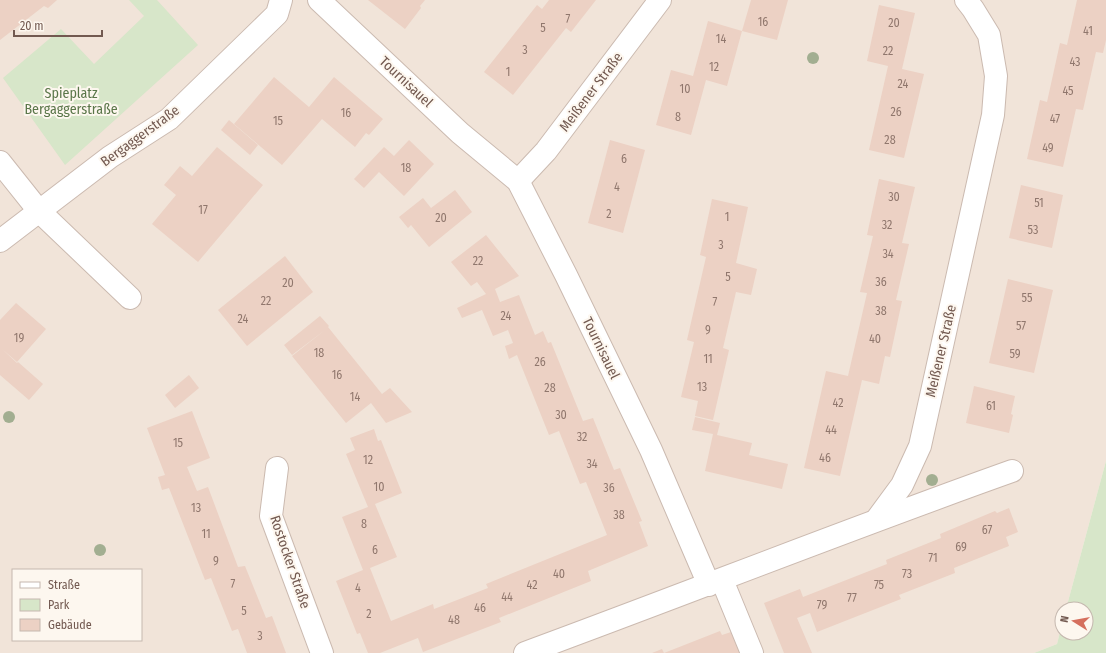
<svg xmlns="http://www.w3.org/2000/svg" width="1106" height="653" viewBox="0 0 1106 653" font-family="'Fira Sans Condensed',sans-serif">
	<rect width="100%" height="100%" fill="#faf2e9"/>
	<path fill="#f1e4d9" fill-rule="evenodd" d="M0,0H1106V461L1066,609H1062V624L1057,644L1034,653H0ZM13,570H141V640H13Z"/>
	<g fill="#d7e6c9">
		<path d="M129,0H157L198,45L65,165L3,78L61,29L94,64L144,16Z"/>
		<path d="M1106,461V653H1034L1057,644L1062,624V633H1086V609H1066Z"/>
	</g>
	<g fill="#ecd1c4">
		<path d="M0,0H57L48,8L44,6L0,40Z"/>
		<path d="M368,0H425L420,6L421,8L405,29Z"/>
		<path d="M549,0H596L571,32L566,28L513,95L484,72L537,5L542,9Z"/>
		<path d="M751,0H788L777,40L742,31Z"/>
		<path d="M1077,0H1106V40L1103,53L1096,52L1083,110L1076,109L1063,167L1027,159L1040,100L1047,102L1060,43L1067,45Z"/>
		<path d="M879,5L915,13L902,69L924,74L904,158L869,150L888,66L867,61Z"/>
		<path d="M708,21L742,31L727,86L706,80L691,135L656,125L671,70L693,76Z"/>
		<path d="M274,77L309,107L334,77L383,119L369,135L366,133L355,147L322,119L282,165L234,124Z"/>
		<path d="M229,120L258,145L250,155L221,130Z"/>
		<path d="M409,140L434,164L404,196L379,172L364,188L354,179L384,147L394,156Z"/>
		<path d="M610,140L645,150L623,233L588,223Z"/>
		<path d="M217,147L263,185L198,262L152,224L176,195L164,185L180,166L192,176Z"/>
		<path d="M879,179L915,187L902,243L909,244L896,300L902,301L890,357L885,356L879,384L862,380L840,476L804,468L826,371L848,376L867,293L860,292L873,236L867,235Z"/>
		<path d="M1021,185L1063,195L1052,248L1009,238Z"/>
		<path d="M455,190L472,212L429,247L411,225L408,228L399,217L423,198L431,208Z"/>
		<path d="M712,199L748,207L736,263L757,269L751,295L736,292L723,348L729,350L713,420L695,416L698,401L681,397L694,342L687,340L706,257L700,255Z"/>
		<path d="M486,235L519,276L495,289L500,302L519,295L535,335L543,331L548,343L551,342L583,421L593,418L614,470L620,468L642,521L639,522L648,546L588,571L591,581L499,618L501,622L423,652L418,638L380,653H368L360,633L357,634L336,581L363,570L342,517L368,507L346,454L355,450L350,438L374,429L378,441L381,440L402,493L375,504L397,557L370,568L391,621L433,604L434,609L488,588L486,584L607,535L586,482L580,484L559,431L549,435L517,355L509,359L505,346L513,343L508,330L493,336L482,310L462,318L457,308L486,294L477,282L471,286L451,262Z"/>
		<path d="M285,256L313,292L247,346L218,310Z"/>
		<path d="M1008,279L1053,290L1034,373L989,363Z"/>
		<path d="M16,303L46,329L17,362L2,349L17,363L18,362L43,384L29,400L0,375V320Z"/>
		<path d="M320,316L329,326L328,327L382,394L390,388L412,412L386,423L371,403L346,423L292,356L325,330L292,355L284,345Z"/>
		<path d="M189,375L199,388L175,408L165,395Z"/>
		<path d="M974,386L1015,396L1011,414L1013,415L1009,433L966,423Z"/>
		<path d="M192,411L210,458L187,467L197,491L208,487L238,567L245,566L266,618L272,616L286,653H247L238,629L232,631L211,578L205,580L169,488L162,490L158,477L165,475L147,428Z"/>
		<path d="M695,417L720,423L717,435L752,443L749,455L788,464L782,489L705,471L713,434L692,430Z"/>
		<path d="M1009,508L1018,532L1006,537L1009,546L954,568L955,573L899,595L901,599L817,632L810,613L797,618L812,653H784L764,603L800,589L803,597L887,564L886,560L941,538L940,534L995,511L997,513Z"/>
		<path d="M720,631L722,635L734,631L743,653H652L662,649L664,653Z"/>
	</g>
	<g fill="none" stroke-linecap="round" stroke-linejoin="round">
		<defs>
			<g id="minor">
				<path d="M319,0L460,133L518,181L566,275L651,450L709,585"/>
				<path d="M0,162L39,211L130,298"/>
				<path d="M518,181L546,151L660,0"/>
				<path d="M0,241L110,157L169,119L277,14L281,0"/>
				<path d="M277,468L271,516L322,653"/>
				<path d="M877,519L902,485L920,446L993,115L996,76L989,35L973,9L966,0"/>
				<path d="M722,580L752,653"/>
				<path d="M525,653C688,593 849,529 1012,471"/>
			</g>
		</defs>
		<use href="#minor" stroke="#cbbab0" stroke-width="24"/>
		<use href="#minor" stroke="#fff" stroke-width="22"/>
	</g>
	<g fill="#a2ae91">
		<circle cx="813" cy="58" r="6"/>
		<circle cx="9" cy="417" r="6"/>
		<circle cx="932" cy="480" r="6"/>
		<circle cx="100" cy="550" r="6"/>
	</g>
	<g text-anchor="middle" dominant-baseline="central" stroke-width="4" stroke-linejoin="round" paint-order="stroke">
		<g font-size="12" fill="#90776d">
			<text x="568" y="19">7</text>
			<text x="763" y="22">16</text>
			<text x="894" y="23">20</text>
			<text x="543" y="28">5</text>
			<text x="1088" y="31">41</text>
			<text x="721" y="39">14</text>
			<text x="525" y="50">3</text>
			<text x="888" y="51">22</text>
			<text x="1075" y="62">43</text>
			<text x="714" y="67">12</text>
			<text x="508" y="72">1</text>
			<text x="903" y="84">24</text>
			<text x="685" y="89">10</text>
			<text x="1068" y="91">45</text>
			<text x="896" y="112">26</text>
			<text x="346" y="113">16</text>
			<text x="678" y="117">8</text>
			<text x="1055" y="119">47</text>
			<text x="278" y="121">15</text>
			<text x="890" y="140">28</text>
			<text x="1048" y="148">49</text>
			<text x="624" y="159">6</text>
			<text x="406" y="168">18</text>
			<text x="617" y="187">4</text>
			<text x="894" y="197">30</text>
			<text x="1039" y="203">51</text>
			<text x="203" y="210">17</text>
			<text x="609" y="214">2</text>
			<text x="727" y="217">1</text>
			<text x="441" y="218">20</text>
			<text x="887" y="225">32</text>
			<text x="1033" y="230">53</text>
			<text x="721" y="245">3</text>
			<text x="888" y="254">34</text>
			<text x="478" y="261">22</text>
			<text x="728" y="277">5</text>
			<text x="881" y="282">36</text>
			<text x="288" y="283">20</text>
			<text x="1027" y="298">55</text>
			<text x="266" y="301">22</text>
			<text x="715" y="302">7</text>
			<text x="881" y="311">38</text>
			<text x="506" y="316">24</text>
			<text x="243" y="319">24</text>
			<text x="1021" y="326">57</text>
			<text x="708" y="330">9</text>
			<text x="19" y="338">19</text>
			<text x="875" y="339">40</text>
			<text x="319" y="353">18</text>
			<text x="1015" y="354">59</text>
			<text x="708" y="359">11</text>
			<text x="540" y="362">26</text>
			<text x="337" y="375">16</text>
			<text x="702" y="387">13</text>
			<text x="550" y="388">28</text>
			<text x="355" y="397">14</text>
			<text x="838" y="403">42</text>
			<text x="991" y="406">61</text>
			<text x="561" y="415">30</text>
			<text x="831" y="430">44</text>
			<text x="582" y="437">32</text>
			<text x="178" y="443">15</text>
			<text x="825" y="458">46</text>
			<text x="368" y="460">12</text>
			<text x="592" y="464">34</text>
			<text x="379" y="487">10</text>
			<text x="609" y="488">36</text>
			<text x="196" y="508">13</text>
			<text x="619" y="515">38</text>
			<text x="364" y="524">8</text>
			<text x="987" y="530">67</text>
			<text x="206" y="534">11</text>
			<text x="961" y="547">69</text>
			<text x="375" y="550">6</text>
			<text x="933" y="558">71</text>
			<text x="216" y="561">9</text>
			<text x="559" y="574">40</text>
			<text x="907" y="574">73</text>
			<text x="233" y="584">7</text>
			<text x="532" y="585">42</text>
			<text x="879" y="585">75</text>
			<text x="358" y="588">4</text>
			<text x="507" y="597">44</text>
			<text x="852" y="598">77</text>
			<text x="822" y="605">79</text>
			<text x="480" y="608">46</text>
			<text x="244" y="611">5</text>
			<text x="369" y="614">2</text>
			<text x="454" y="620">48</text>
			<text x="260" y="636">3</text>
		</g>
		<g font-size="14" fill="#725950" stroke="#fdf7ef">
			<text transform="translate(406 82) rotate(43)">Tournisauel</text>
			<text transform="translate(591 92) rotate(-53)">Meißener Straße</text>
			<text transform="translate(140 136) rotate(-36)">Bergaggerstraße</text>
			<text transform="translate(601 348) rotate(64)">Tournisauel</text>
			<text transform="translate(941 351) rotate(-77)">Meißener Straße</text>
			<text transform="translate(290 562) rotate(71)">Rostocker Straße</text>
		</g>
		<g font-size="14" fill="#5a7649" stroke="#fdf7ef">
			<text x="71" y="93">Spieplatz<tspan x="71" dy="16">Bergaggerstraße</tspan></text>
		</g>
	</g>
	<rect x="12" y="569" width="130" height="72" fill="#fdf7ef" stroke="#c5b8af"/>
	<rect x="20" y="582" width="20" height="6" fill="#ffffff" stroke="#c5b8af"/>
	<text x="48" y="589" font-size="12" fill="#725950">Straße</text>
	<rect x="20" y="599" width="20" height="12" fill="#d7e6c9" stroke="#c5b8af"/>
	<text x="48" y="609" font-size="12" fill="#725950">Park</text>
	<rect x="20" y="619" width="20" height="12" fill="#ecd1c4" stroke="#c5b8af"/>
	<text x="48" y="629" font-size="12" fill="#725950">Gebäude</text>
	<g transform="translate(1074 621) rotate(281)"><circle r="19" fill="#fdf7ef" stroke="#c5b8af"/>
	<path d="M0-3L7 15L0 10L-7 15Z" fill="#d56f5d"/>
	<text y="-6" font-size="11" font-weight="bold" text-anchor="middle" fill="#725950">N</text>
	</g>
	<path d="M14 30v6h88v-6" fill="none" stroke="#725950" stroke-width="2"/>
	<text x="20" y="30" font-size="12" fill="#725950" stroke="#fdf7ef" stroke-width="3" paint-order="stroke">20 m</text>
</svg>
